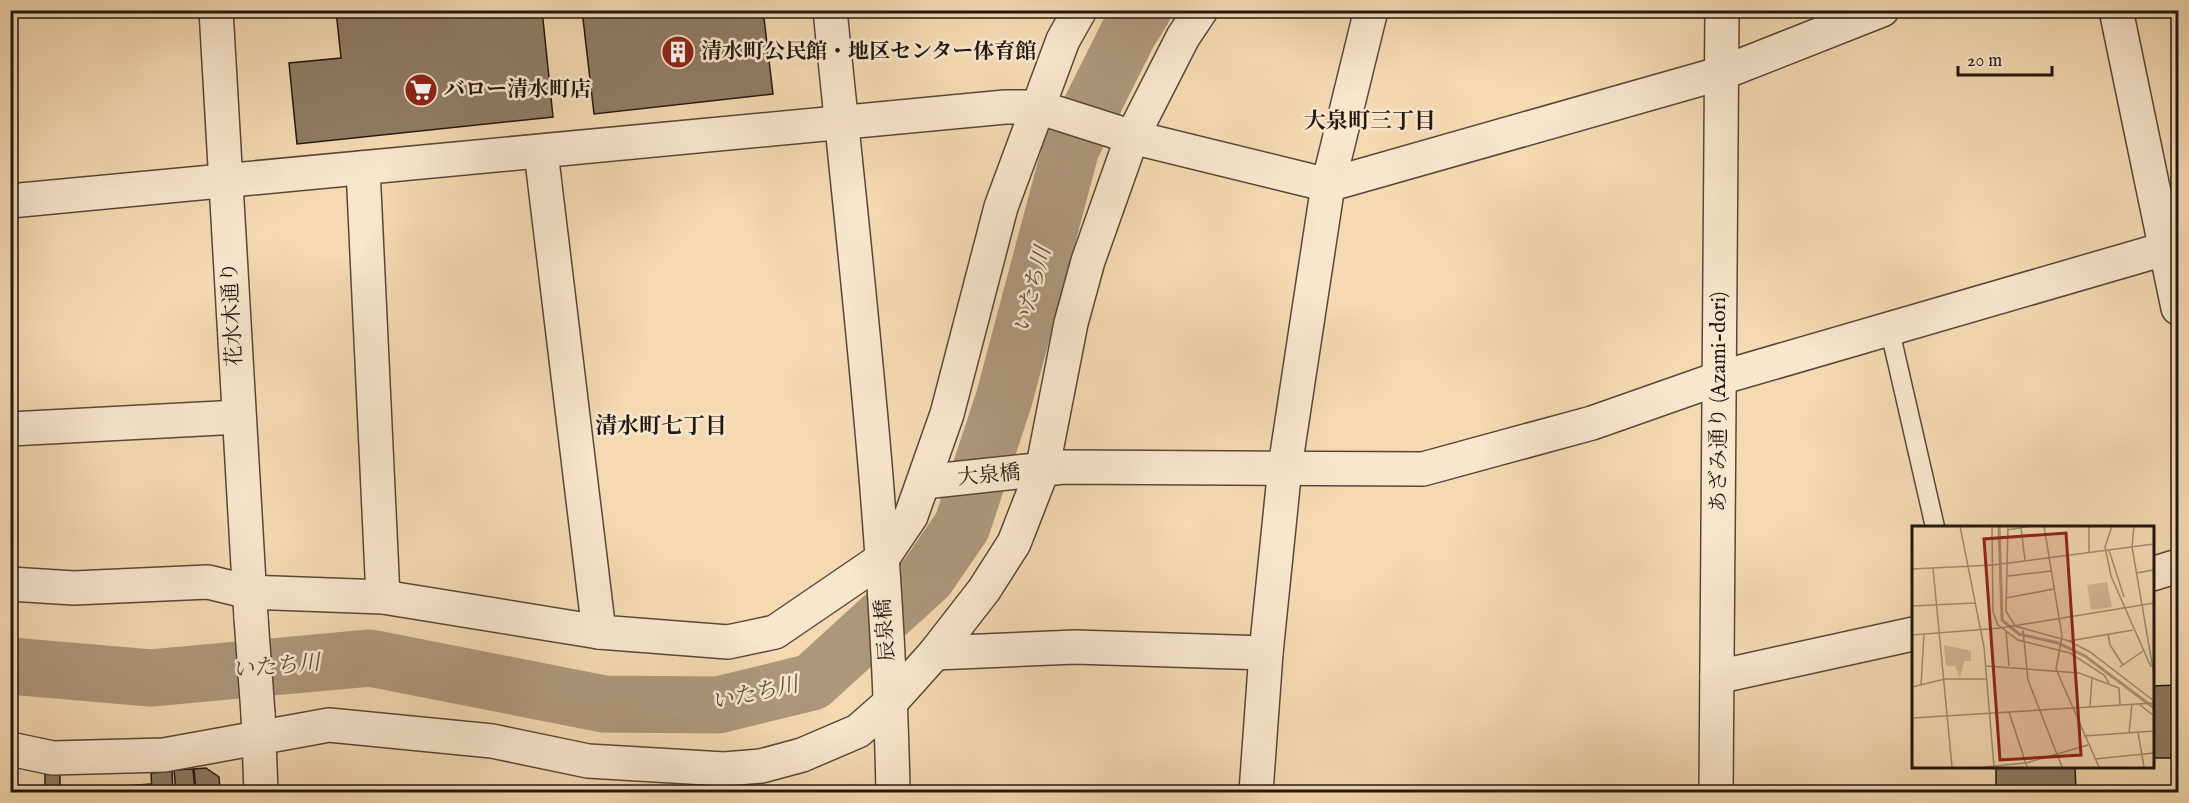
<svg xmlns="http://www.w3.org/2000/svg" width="2189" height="803" viewBox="0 0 2189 803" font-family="'IM FELL English','Noto Serif JP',serif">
	<rect width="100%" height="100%" fill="#f4d9b2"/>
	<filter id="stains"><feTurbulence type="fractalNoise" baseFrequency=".00333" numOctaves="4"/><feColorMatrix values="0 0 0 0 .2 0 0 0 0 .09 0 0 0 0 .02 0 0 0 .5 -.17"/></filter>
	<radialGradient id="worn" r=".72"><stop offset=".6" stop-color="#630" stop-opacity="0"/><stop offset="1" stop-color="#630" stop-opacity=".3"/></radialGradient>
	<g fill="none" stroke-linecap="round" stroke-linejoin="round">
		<path stroke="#ad977b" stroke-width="57" d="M10,666L151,678L370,658L604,704L718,705L812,682L927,577L962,526L1004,399L1071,148L1129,32L1143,10"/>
	</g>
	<g fill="#8f7c64" stroke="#221810" stroke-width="1.5">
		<path d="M336,10H542L553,117L297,144L289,63L341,58Z"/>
		<path d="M582,10H763L773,94L594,114Z"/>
		<path d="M2178,685V758H2152V686Z"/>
		<path d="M1996,766H2075L2076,792H1996Z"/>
		<path d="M206,768L219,777L220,789H215L216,792H196L194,769Z"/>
		<path d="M193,769L195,792H176L174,770Z"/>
		<rect x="45" y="771" width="15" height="21"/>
		<path d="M172,771L173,792H152L151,773Z"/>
		<path d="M150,784V792H123V786Z"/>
	</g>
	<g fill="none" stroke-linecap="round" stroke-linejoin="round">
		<defs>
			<path id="service" d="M1890,331L1935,527"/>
			<g id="minor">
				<path d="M830,10C856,270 888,531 893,792"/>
				<path d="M2116,10L2178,308"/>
				<path d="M541,152L599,632"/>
				<path d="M363,168L383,597"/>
				<path d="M10,201L1005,107H1038L1132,137L1328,185L1722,73L1882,10"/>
				<path d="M10,429L239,417"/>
				<path d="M924,482L1064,467L1423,469L1592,423L1720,378L2178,245"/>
				<path d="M2152,574L2178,566"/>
				<path d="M10,584L74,588L208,582L249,592L383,597L599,632L728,642L775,632L882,559L911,516L947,414L1001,207L1063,40L1080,10"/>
				<path d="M251,618L258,714"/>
				<path d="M935,653L1075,647L1266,653"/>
				<path d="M1717,677L1913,634"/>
				<path d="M10,749L53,758L164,755L329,725L492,741L588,761L724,769L761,766L802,755L858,731L891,702L935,653L984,590L1014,543L1042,471L1071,323L1088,261L1132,137L1183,37L1201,10"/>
				<path d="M1256,792L1266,653L1285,467L1328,185L1371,10"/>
			</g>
			<g id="tertiary">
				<path d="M216,10L251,618"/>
				<path d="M258,714L261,792"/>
				<path d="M1716,792L1722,10"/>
			</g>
		</defs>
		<use href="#service" stroke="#564838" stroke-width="21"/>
		<use href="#minor" stroke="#564838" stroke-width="36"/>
		<use href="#tertiary" stroke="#564838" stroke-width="36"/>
		<use href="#service" stroke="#f8e6cd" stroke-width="18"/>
		<use href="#minor" stroke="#f8e6cd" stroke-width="33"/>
		<use href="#tertiary" stroke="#f8e6cd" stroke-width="33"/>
	</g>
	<defs>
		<symbol id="building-disc" viewBox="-11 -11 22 22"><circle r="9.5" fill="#8f2418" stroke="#f8e6cd"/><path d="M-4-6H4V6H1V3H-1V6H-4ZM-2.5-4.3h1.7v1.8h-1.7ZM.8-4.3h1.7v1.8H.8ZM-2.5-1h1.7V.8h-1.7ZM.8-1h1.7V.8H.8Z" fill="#fff"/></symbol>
		<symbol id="supermarket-disc" viewBox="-11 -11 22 22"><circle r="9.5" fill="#8f2418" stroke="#f8e6cd"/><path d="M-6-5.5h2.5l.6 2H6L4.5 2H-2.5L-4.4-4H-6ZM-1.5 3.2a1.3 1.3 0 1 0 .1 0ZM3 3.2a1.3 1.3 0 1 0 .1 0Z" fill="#fff"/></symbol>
	</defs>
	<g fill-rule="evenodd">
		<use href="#building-disc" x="659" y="33" width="38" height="38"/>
		<use href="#supermarket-disc" x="402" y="71" width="38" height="38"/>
	</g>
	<g text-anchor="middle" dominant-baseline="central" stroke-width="5" stroke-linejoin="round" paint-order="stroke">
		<g font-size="21" font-weight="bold" fill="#221810" stroke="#f8e6cd" text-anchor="start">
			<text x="701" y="52">清水町公民館・地区センター体育館</text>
			<text x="444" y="90">バロー清水町店</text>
		</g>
		<g font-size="21" fill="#221810" stroke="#f8e6cd">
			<text transform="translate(233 314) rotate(-93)">花水木通り</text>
			<text transform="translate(1719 402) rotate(-90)">あざみ通り (Azami-dori)</text>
			<text transform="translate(989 476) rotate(-5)">大泉橋</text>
			<text transform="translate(886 630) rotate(-94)">辰泉橋</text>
		</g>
		<g font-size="22" font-weight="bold" fill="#221810" stroke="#f8e6cd">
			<text x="1370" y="122">大泉町三丁目</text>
			<text x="661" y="427">清水町七丁目</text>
		</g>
		<g font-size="22" font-style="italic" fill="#5a4b3b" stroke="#f8e6cd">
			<text transform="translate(1033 290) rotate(-75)">いたち川</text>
			<text transform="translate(276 667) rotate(-5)">いたち川</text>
			<text transform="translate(755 694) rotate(-12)">いたち川</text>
		</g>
	</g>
	<g transform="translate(1912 526)">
		<rect width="242" height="242" fill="#f4d9b2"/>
		<path d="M195,56L200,81L179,84L175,59ZM32,119L59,125V135H52L48,152L43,140H34Z" fill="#d0b896"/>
		<path fill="none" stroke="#ad977b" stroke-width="3" d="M87,0L90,94L107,108L146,117L173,130L242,182"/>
		<path fill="none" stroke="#a08c71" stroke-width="1.5" d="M48,0L72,121L82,241M80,0L81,86L86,99L106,114L158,127L192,149L197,157M96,0L94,85L103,100L157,115L178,126L242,175M132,0L150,110L144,143L187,241M200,0L193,21L199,50L239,141M222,0L220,21L242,149M109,2L113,34M95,4L120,0M197,24L212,71M177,26V0M21,42L40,241M0,43L81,39L242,18M224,47L242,44M96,50L139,45M94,72L142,63M0,80L63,77M111,104L116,154L150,241M94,106L97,140M196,108L198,119L211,139M0,109L89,102L242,77M157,115L221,104M74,140L167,147L207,162L208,179M208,141L231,125M9,159L12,108M0,161L33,153H75M227,178L242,190M178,181L180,151M97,186L115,241M0,192L242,177M226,206L232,241M217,207L220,178M172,210L242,205M183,233L242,227M72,241L114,237L176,219"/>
		<path fill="#8f2418" fill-opacity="0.15" stroke="#8f2418" stroke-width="3" d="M154,7L169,229L88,234L72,13Z"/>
		<rect width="242" height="242" fill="none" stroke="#221810" stroke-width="3"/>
	</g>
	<rect width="2189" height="803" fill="none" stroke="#f4d9b2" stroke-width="36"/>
	<rect x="12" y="12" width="2165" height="779" fill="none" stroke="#221810" stroke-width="3"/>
	<rect x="18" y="18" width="2153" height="767" fill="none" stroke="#221810" stroke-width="1.5"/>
	<path d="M1958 66v9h94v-9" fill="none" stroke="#221810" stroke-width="3"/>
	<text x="1967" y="66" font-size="18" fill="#221810" stroke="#f8e6cd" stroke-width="4.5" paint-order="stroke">20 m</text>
	<rect width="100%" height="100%" filter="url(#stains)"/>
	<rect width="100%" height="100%" fill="url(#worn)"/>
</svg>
